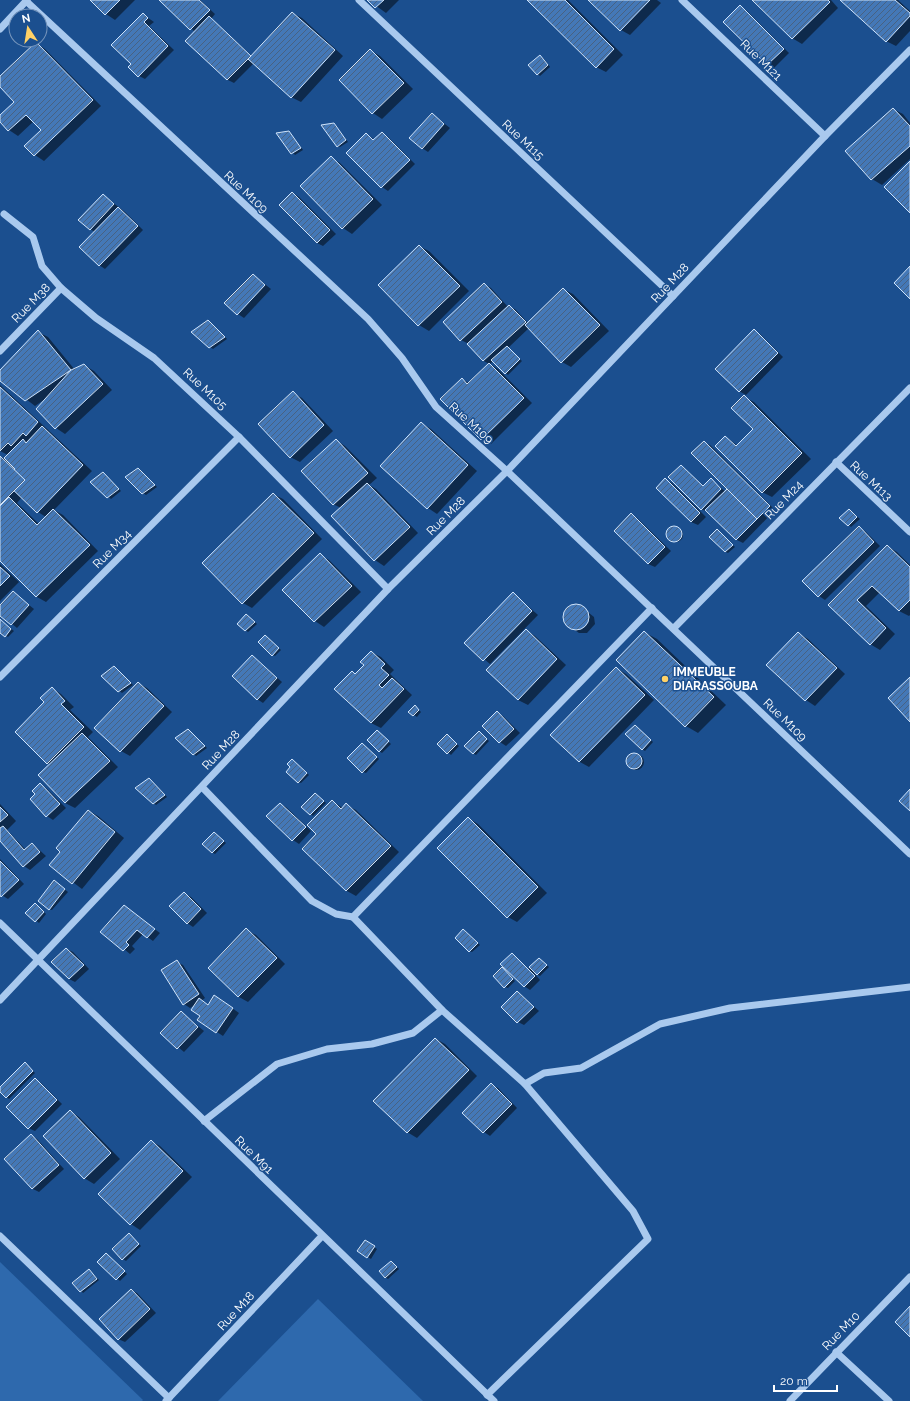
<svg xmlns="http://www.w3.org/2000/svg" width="910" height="1401" viewBox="0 0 910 1401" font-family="Raleway,sans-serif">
	<defs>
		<pattern id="building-hatch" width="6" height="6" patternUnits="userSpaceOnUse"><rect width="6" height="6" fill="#4478b7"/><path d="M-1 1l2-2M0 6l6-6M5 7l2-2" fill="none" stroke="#486282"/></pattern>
	</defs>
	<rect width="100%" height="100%" fill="#1b4f8f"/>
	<g fill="#2e69ad">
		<path d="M0,1262L143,1400L142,1401H0Z"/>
		<path d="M318,1299L423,1401H218Z"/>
	</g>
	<g fill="#0007" fill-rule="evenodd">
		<path d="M91,0H135L115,20L106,14Z"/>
		<path d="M161,0H200L215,14L211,19L252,56L292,13L302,18L343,56L301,102L291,97L254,63L234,83L228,80L187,41L195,32Z"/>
		<path d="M368,0H399L386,13Z"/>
		<path d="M528,0H568L623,55L606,72L596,67Z"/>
		<path d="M589,0H657L661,3L630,35L621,30Z"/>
		<path d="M754,0H831L838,8L802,44L792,38Z"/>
		<path d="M842,0H898L910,11V31L896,46L886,41Z"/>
		<path d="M740,7L746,10L789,53L774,68L768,64L725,22Z"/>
		<path d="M144,15L154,22L149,26L174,50L145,79L139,76L132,64Z"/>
		<path d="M36,43L45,49L101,106L44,161L35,155L26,146L43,130L34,121L18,136L9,130L0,121V117L15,102L0,86V77Z"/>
		<path d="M370,50L380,56L413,89L382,119L373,113L340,80Z"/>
		<path d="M543,58L550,67L540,76L538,74Z"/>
		<path d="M893,109L903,114L910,123V159L882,185L872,179L846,151Z"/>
		<path d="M432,114L450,128L428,152L422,148Z"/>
		<path d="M334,124L348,142L340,147L337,146Z"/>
		<path d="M289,132L303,150L295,155L278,134Z"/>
		<path d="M382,133L388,137L415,164L388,191L382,187L347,153L366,134L375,140Z"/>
		<path d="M331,158L340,163L382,205L352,234L343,228L302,186Z"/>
		<path d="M293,193L299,197L336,234L323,246L317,243Z"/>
		<path d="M103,195L125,212L143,230L105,269L99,265L95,232L90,229Z"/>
		<path d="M419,246L429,251L469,291L429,331L419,325L379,285Z"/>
		<path d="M253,275L271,289L244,318L238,314Z"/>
		<path d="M484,284L491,288L508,307L515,309L528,323L563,289L573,294L609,331L571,367L562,362L529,328L508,348L522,361L508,375L493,361L490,364L498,369L532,403L491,444L481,439L462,379L469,383L489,364L484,361L467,343L461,340Z"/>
		<path d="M208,321L227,339L213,349L210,347Z"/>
		<path d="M754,330L760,334L783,357L746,395L739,391Z"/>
		<path d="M38,332L48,337L75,370L84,365L94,371L112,390L65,434L56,428L45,399L35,406L0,379V371Z"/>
		<path d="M0,385L92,471L54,510L63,515L98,551L46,602L37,597L0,559V456L5,459L8,455L0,451ZM22,497L38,512L46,517L39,524L17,503Z"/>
		<path d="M293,393L302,398L333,431L300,462L290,457Z"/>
		<path d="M744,397L754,402L811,459L772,497L762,492L726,437L738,446L755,429Z"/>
		<path d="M421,423L431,429L477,471L437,514L428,508Z"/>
		<path d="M336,440L345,446L377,478L369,485L376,489L418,533L384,566L375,560L341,508L333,504Z"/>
		<path d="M704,442L710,445L775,510L743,543L737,540L708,512L701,509L681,466L704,486L711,480L726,492L729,489Z"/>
		<path d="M138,469L157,487L146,495L143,493Z"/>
		<path d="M106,475L121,491L111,499L91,482Z"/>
		<path d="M666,480L672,483L706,517L698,525L691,522Z"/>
		<path d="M273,494L283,499L322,539L252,608L243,603Z"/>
		<path d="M849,510L860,519L851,527L841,518Z"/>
		<path d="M631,514L637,518L671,551L655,567L648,564L615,531Z"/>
		<circle cx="676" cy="535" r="7"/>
		<path d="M859,528L865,531L880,546L825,600L819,596Z"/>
		<path d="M717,530L735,547L728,553L726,552Z"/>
		<path d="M887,546L897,552L910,565V615L909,616L899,611L880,592L866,606L895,634L880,650L870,644L830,605Z"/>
		<path d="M320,555L329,560L361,592L324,627L315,621L284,590Z"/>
		<path d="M0,564L19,582L0,601Z"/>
		<path d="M13,592L34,609L17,628L0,614V607Z"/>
		<path d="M513,593L538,615L490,664L465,643Z"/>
		<path d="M579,605L594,617L595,624L587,633H579L565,623V612L571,606Z"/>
		<path d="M247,615L257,624L248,632L239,624Z"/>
		<path d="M0,620L14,631L8,637L0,631Z"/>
		<path d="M526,630L535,636L566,665L528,705L518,700Z"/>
		<path d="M644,632L657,639L726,705L698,733L686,726Z"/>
		<path d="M798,633L808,639L845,674L815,706L806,700L768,665Z"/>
		<path d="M268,638L281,650L275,656L273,655Z"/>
		<path d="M371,652L381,657L394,670L390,674L412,695L381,728L371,723L352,672L356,674L365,665Z"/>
		<path d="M253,656L282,682L263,703L257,699Z"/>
		<path d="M616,668L626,674L654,700L589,767L580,762L552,735Z"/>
		<path d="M117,669L133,685L122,693L102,676Z"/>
		<path d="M138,683L147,688L172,712L130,756L121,751Z"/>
		<path d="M52,688L61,694L74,707L70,710L93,732L88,737L118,767L75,808L65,803L50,764L47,763L46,702Z"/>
		<path d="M415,706L421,712L417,717L410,712Z"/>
		<path d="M497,713L503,716L520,733L506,746L500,742L484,726Z"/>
		<path d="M635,726L653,742L645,751L642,749Z"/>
		<path d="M189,730L207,748L196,756L194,754Z"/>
		<path d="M377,731L391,744L382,753L379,751Z"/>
		<path d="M479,732L489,741L476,755L473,753Z"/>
		<path d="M447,735L459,746L451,755L438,744Z"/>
		<path d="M362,744L379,759L366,773L363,772Z"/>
		<circle cx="636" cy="762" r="8"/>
		<path d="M295,762L309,775L301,783L298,782Z"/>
		<path d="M152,781L167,797L156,805L137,788Z"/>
		<path d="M40,784L46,788L66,808L53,820L47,816L37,794Z"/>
		<path d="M316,794L326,803L313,816L303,807Z"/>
		<path d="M332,801L343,808L346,805L356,810L399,852L356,896L347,891L304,849L318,834Z"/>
		<path d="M0,804L16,821L7,830L26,850L33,844L46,856L30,870L24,866L0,840Z"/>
		<path d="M280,804L286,807L311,831L299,844L293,840L268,816Z"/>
		<path d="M89,811L98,816L124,838L82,889L50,865Z"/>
		<path d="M468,818L478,824L547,893L517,922L508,917Z"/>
		<path d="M214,833L226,843L215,854L212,852Z"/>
		<path d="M0,859L24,884L8,899L0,894Z"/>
		<path d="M57,883L68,892L52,910L49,909Z"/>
		<path d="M184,893L191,897L207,913L193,927L187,923Z"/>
		<path d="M38,906L46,914L39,923L27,913Z"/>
		<path d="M124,906L160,933L153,941L143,934L132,946L135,949L130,954L102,931Z"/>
		<path d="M246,930L256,935L285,964L248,1002L239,997L209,968Z"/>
		<path d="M464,930L480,945L472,952L469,951Z"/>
		<path d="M67,949L73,952L89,969L75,982L69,979Z"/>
		<path d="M512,954L529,969L539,959L549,967L540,976L533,972L540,980L530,990L524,986Z"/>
		<path d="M177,962L183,965L205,998L201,1001L208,1005L221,1000L239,1013L223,1036L217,1032L201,1016L196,1004L190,1008L184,1004Z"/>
		<path d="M502,969L515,981L508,988L505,987Z"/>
		<path d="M518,992L539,1011L524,1025L518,1022Z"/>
		<path d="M181,1012L204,1031L184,1052L161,1033Z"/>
		<path d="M436,1039L445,1044L477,1076L417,1138L407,1132Z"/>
		<path d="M25,1064L35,1073L9,1099L0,1091V1089Z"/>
		<path d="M35,1079L41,1083L62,1104L35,1131L28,1128Z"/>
		<path d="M491,1085L498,1088L517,1108L490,1136L484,1132Z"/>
		<path d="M70,1111L79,1117L120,1159L94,1184L84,1178Z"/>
		<path d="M31,1135L37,1139L64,1169L39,1192L33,1189L5,1159Z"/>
		<path d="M151,1141L160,1146L192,1177L140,1230L131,1224Z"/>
		<path d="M129,1234L141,1246L126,1261L123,1259Z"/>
		<path d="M365,1241L377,1249L371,1259L359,1251Z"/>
		<path d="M109,1256L127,1274L120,1281L98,1262Z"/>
		<path d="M391,1262L399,1269L388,1279L385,1277Z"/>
		<path d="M89,1270L99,1280L83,1293L74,1283Z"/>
		<path d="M131,1290L137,1293L156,1313L125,1342L118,1339Z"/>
	</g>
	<g fill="url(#building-hatch)" stroke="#cfe3fa">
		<path d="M90,0H120L105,15Z"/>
		<path d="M159,0H199L210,10L190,30Z"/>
		<path d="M367,0H384L375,8Z"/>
		<path d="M527,0H565L614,49L596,68Z"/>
		<path d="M588,0H650L620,31Z"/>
		<path d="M752,0H828L830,2L792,39Z"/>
		<path d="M840,0H895L910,13V16L886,42Z"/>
		<path d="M740,5L784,49L767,65L723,22Z"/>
		<path d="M292,12L335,50L291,98L248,59Z"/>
		<path d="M143,13L148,18L144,22L168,46L138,77L128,67L131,64L111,45Z"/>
		<path d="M209,16L251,56L227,80L185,41Z"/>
		<path d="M36,42L93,100L34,156L24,146L41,130L26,115L8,131L0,122V115L14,102L0,87V76Z"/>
		<path d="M370,49L404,83L372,114L339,80Z"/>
		<path d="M540,55L548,65L537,75L528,65Z"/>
		<path d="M893,108L910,126V146L871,180L845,151Z"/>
		<path d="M432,113L444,124L422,149L409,138Z"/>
		<path d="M334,123L346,140L337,147L321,125Z"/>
		<path d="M289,131L301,148L291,154L276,133Z"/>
		<path d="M382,132L410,160L381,188L346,153L366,133L373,140Z"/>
		<path d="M331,156L373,199L342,229L300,186Z"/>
		<path d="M910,161V213L884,187Z"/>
		<path d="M292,192L330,230L317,243L279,205Z"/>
		<path d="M103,194L114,204L90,230L78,220Z"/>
		<path d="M118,207L138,226L99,266L79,247Z"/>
		<path d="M419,245L460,286L418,326L378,285Z"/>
		<path d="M910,266V299L894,283Z"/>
		<path d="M253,274L265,285L237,315L224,303Z"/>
		<path d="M484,283L502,302L460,341L443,322Z"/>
		<path d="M563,288L600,325L561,363L525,325Z"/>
		<path d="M509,305L526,322L483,361L467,344Z"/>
		<path d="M208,320L225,337L209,348L191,332Z"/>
		<path d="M754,329L778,353L739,392L715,369Z"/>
		<path d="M38,330L71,370L25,401L0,381V370Z"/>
		<path d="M507,346L520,359L505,374L491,360Z"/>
		<path d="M489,363L524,398L481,440L440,399L462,378L467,384Z"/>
		<path d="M84,364L103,384L55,429L36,409L71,370Z"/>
		<path d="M0,387L38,422L26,436L23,433L11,446L8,443L0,451Z"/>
		<path d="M293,391L324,425L290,458L258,424Z"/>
		<path d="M744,395L802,453L762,493L715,446L725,436L736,446L753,429L731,408Z"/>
		<path d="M421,422L468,465L427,509L380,466Z"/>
		<path d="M42,426L83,465L37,513L6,483L10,478L8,477L15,469L4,458L23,439L26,443Z"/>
		<path d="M336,439L368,473L333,505L301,471Z"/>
		<path d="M704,441L770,506L757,519L691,453Z"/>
		<path d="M0,456L25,480L0,505Z"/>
		<path d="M681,465L703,486L711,478L721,489L701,510L668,477Z"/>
		<path d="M138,468L155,485L142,494L125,477Z"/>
		<path d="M103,472L119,489L107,498L90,482Z"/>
		<path d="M665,478L700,513L691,522L656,488Z"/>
		<path d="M367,483L410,527L374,561L331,516Z"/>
		<path d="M727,489L757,519L736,540L705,510Z"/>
		<path d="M273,493L314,533L242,604L202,563Z"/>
		<path d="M9,497L37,525L53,509L90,545L36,597L0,561V506Z"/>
		<path d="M849,509L857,517L848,526L839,518Z"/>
		<path d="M631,513L665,547L648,564L614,531Z"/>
		<path d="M859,526L874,542L818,597L802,581Z"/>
		<circle cx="674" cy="534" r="8"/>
		<path d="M717,529L733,545L725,552L709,537Z"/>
		<path d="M887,545L910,567V600L899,611L872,586L857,600L886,628L870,645L828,605Z"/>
		<path d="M320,553L352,586L314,622L282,590Z"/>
		<path d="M0,567L10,576L0,586Z"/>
		<path d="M13,591L29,605L11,625L0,616V605Z"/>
		<path d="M513,592L532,611L483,661L464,643Z"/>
		<circle cx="576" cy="617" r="13"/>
		<path d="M246,614L255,622L245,631L237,624Z"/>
		<path d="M0,619L11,629L5,637L0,633Z"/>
		<path d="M526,629L557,659L518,700L486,670Z"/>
		<path d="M644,631L714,697L685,727L616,660Z"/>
		<path d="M798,632L837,668L805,701L766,665Z"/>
		<path d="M265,635L279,648L272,656L258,642Z"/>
		<path d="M371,651L385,664L381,668L389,675L379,685L382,688L392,678L404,689L371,723L334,689L352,671L355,674L364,665L360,662Z"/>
		<path d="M252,655L277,678L257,700L232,676Z"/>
		<path d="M114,666L131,683L118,692L101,676Z"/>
		<path d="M616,667L645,695L579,762L550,735Z"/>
		<path d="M910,677V722L888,698Z"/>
		<path d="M138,682L164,706L120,752L94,728Z"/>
		<path d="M52,687L65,701L61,704L84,727L47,764L15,732L44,702L40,698Z"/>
		<path d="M415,705L419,710L413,716L408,712Z"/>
		<path d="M497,711L514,729L499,743L482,726Z"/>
		<path d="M635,725L651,740L642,750L625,734Z"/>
		<path d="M188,729L205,746L193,755L175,738Z"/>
		<path d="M377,730L389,741L379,752L367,740Z"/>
		<path d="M479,731L487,739L473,754L464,746Z"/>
		<path d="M82,733L110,761L65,803L38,775Z"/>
		<path d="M447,734L457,744L447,754L437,744Z"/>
		<path d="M362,743L377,757L362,773L347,758Z"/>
		<circle cx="634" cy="761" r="8"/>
		<path d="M292,759L307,773L298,783L286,772L290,767L287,764Z"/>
		<path d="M149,778L165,795L153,804L135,788Z"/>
		<path d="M40,783L60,804L46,817L30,799L35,794L32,791Z"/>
		<path d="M910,789V811L899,801Z"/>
		<path d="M315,793L324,801L310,815L301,807Z"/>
		<path d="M332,800L341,809L346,803L391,846L346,891L302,849L316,834L307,825Z"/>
		<path d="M280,803L306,827L292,841L266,816Z"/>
		<path d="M0,807L8,815L0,822Z"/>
		<path d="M88,810L115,832L72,884L49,865L60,852L56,848Z"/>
		<path d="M468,817L538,887L507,918L437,848Z"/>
		<path d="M3,826L24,850L32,843L40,852L23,867L0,841V828Z"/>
		<path d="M214,832L224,841L212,853L202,844Z"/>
		<path d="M0,861L19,880L1,897L0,895Z"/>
		<path d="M54,880L65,889L49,910L38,901Z"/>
		<path d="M184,892L201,909L187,924L169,906Z"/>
		<path d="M35,903L44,912L35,922L25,913Z"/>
		<path d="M124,905L155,929L147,938L137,930L126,942L129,945L123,951L100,932Z"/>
		<path d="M246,928L277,958L238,997L208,968Z"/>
		<path d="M463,929L478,943L469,952L455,938Z"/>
		<path d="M66,948L84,965L69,979L51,962Z"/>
		<path d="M512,953L535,976L524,987L500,964Z"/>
		<path d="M539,958L547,965L537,975L529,967Z"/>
		<path d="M177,960L199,994L183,1005L161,970Z"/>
		<path d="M502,967L513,979L504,988L493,976Z"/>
		<path d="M517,991L534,1007L517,1023L501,1007Z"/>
		<path d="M214,995L233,1008L216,1033L197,1020L200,1016L191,1010L199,998L208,1005Z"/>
		<path d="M181,1011L198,1027L177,1049L160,1033Z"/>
		<path d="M435,1038L469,1070L407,1133L373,1101Z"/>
		<path d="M25,1062L33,1071L6,1098L0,1092V1087Z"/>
		<path d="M35,1078L57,1100L28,1129L6,1107Z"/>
		<path d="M491,1083L512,1104L483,1133L462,1113Z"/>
		<path d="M70,1110L111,1153L84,1179L43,1136Z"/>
		<path d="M31,1134L59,1165L32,1189L4,1159Z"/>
		<path d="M151,1140L183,1171L130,1225L98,1194Z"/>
		<path d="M129,1233L139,1244L122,1260L112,1249Z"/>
		<path d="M365,1240L375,1246L367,1258L357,1251Z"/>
		<path d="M106,1253L125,1271L116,1280L97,1262Z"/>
		<path d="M391,1261L397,1267L385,1278L379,1271Z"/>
		<path d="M89,1269L97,1279L80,1292L72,1283Z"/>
		<path d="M131,1289L150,1309L118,1340L99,1319Z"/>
		<path d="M910,1306V1337L895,1322Z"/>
	</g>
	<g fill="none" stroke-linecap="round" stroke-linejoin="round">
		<g stroke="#a9c9ee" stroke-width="7">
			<path d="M359,0L673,296"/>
			<path d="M682,0L825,136"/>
			<path d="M26,1L368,319L402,358L436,407L507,471L910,854"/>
			<path d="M0,29L27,0"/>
			<path d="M4,214L33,237L42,266L61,288L96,318L154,358L239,437L388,589"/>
			<path d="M0,351L61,288"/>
			<path d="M836,462L910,532"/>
			<path d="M674,628L910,388"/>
			<path d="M0,677L239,437"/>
			<path d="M202,787L312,901L336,914L353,917L652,608"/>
			<path d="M353,917L442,1010L525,1084L544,1073L581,1068L660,1024L730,1008L910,987"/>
			<path d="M0,923L494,1401"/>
			<path d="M0,1000L388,589L507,471L825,136L910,50"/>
			<path d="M204,1121L277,1064L327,1049L372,1044L413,1033L442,1010"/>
			<path d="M0,1236L169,1398"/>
			<path d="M836,1352L889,1401"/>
			<path d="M487,1395L648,1239L633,1211L525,1084"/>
			<path d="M166,1401L322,1236"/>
			<path d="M790,1401L910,1277"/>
		</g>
	</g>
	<circle fill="#ffd166" stroke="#1b4f8f" stroke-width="1.5" cx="665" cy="679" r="4"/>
	<g text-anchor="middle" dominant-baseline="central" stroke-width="3" stroke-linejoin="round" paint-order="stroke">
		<g font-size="12" fill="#fff" stroke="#1b4f8f">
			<text transform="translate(761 60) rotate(44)">Rue M121</text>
			<text transform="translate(523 140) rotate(43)">Rue M115</text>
			<text transform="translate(246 192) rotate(43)">Rue M109</text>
			<text transform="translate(670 283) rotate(-47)">Rue M28</text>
			<text transform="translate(31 303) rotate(-46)">Rue M38</text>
			<text transform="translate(205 389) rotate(43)">Rue M105</text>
			<text transform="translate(471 423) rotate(42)">Rue M109</text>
			<text transform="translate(871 481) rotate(43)">Rue M113</text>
			<text transform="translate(784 500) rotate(-46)">Rue M24</text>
			<text transform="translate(446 516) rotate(-45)">Rue M28</text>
			<text transform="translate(112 549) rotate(-45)">Rue M34</text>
			<text transform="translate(785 720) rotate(44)">Rue M109</text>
			<text transform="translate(221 750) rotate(-47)">Rue M28</text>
			<text transform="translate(254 1155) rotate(44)">Rue M91</text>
			<text transform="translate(236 1311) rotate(-47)">Rue M18</text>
			<text transform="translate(841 1331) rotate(-46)">Rue M10</text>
		</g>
		<g font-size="12" font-weight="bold" fill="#fff" stroke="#1b4f8f" text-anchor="start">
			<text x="673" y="672">IMMEUBLE<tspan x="673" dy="14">DIARASSOUBA</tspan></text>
		</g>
	</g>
	<g transform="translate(28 28) rotate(348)"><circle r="19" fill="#1b4f8f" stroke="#7695bc"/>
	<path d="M0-3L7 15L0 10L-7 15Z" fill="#ffd166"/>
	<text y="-6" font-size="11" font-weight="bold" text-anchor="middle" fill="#ffffff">N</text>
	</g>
	<path d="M774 1385v6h63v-6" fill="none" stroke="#ffffff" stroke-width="2"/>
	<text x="780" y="1385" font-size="12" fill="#ffffff" stroke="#1b4f8f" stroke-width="3" paint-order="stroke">20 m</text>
</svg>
